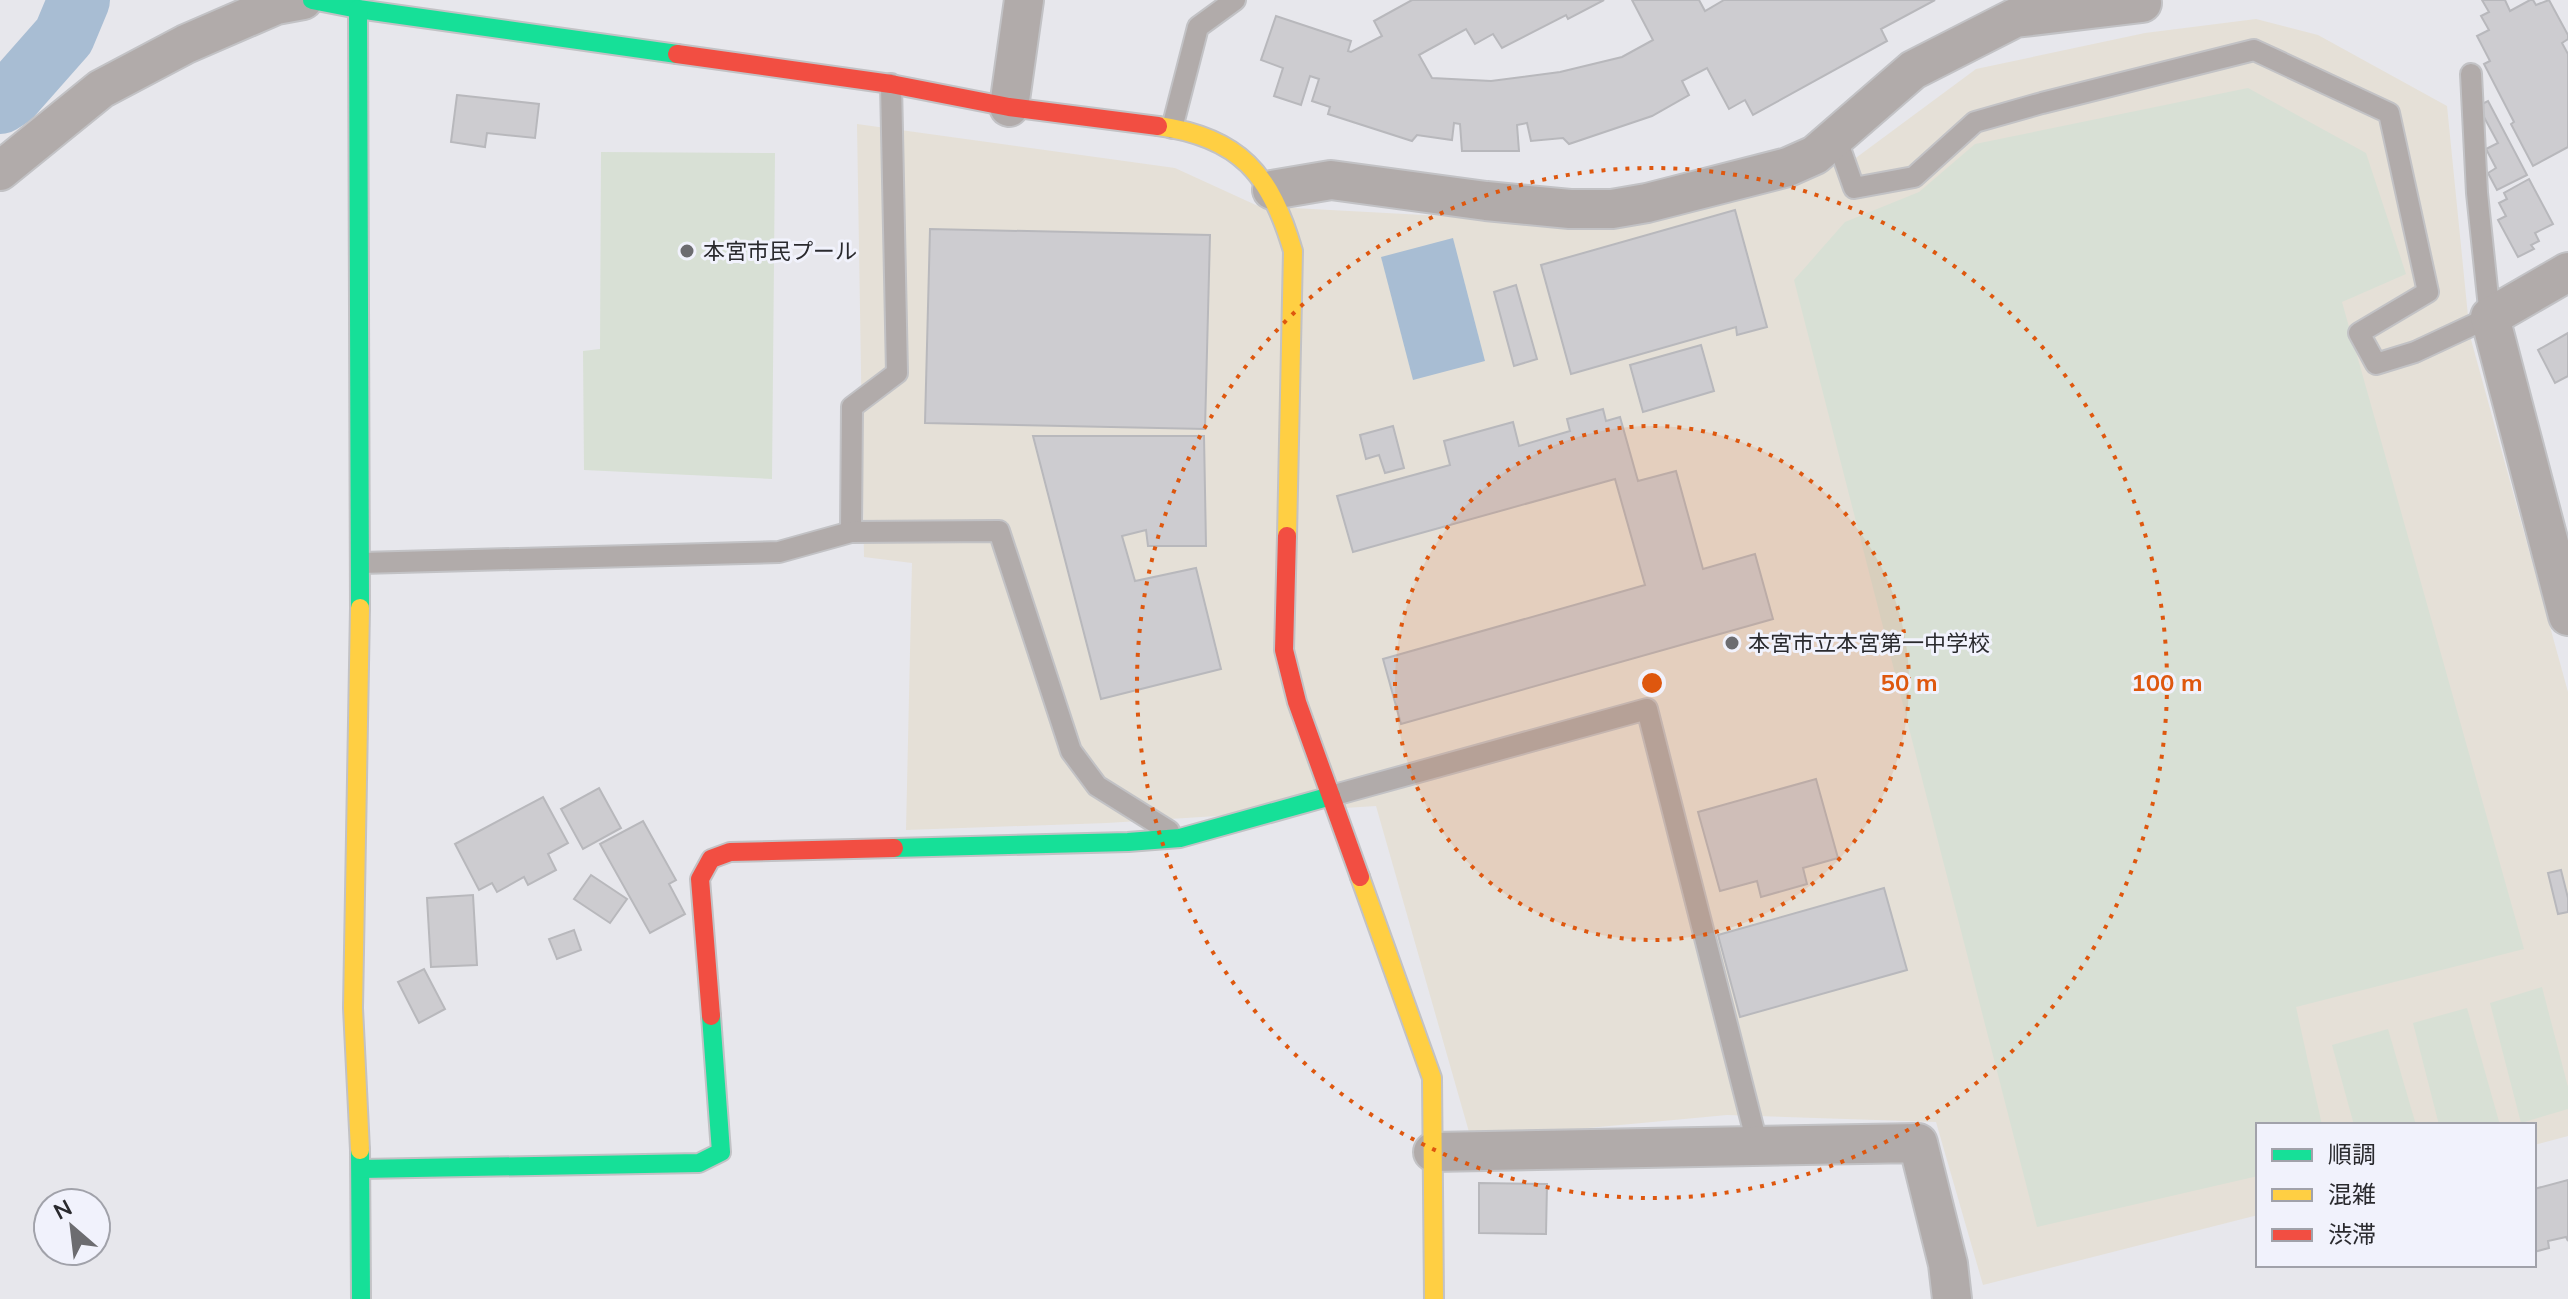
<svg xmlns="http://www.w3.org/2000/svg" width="2568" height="1299" viewBox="0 0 2568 1299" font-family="Mulish,'Noto Sans JP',sans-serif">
	<rect width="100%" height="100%" fill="#e7e7ec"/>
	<path fill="#e5e0d7" d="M2256,19L2318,35L2447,106L2470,336L2568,692V1136L2534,1145V1125H2258V1215L1983,1285L1936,1122L1727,1115L1471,1139L1376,806L1107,823L906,830L912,563L864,557L857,124L1175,168L1258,206L1611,225L1849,163L1976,69L2145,33Z"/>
	<g fill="#d8e0d5">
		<path d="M2248,88L2366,153L2406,274L2342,302L2524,949L2296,1007L2322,1125H2258V1176L2037,1227L1794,280L1845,222L1919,192L1975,144Z"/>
		<path d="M601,152L775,153L772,479L584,470L583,351L600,349Z"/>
		<path d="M2542,987L2568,1087V1109L2521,1123L2490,1003Z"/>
		<path d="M2467,1008L2500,1125H2439L2413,1023Z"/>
		<path d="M2388,1029L2416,1125H2354L2332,1045Z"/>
	</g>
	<path fill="#a8bdd3" d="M1453,238L1485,361L1413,380L1381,257Z"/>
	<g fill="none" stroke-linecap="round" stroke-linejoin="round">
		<path stroke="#a8bdd3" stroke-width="62" d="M0,103L11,96L64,36L79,0"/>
	</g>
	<g fill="#cdccd0" stroke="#b8b8bc" stroke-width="2">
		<path d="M1412,0H1604L1568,19L1566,15L1502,48L1493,34L1475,44L1466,29L1419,55L1432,78L1491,81L1560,72L1622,57L1653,40L1632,0H1699L1705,11L1724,0H1935L1881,29L1887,41L1753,115L1745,100L1729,109L1707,68L1682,81L1689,95L1652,116L1569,144L1563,138L1531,141L1527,123L1517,125L1519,151H1462L1460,124L1454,123L1452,140L1417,135L1412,141L1328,114L1330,107L1312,101L1319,79L1310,76L1301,105L1274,96L1283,68L1261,60L1276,16L1351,41L1348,51L1351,52L1382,36L1374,21Z"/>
		<path d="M2482,0H2505L2510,11L2530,0H2533L2536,5L2549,0L2568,35V39L2562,43L2568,54V147L2533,166L2511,124L2514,122L2484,64L2490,61L2477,36L2489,30L2481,16L2489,12Z"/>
		<path d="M457,95L539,104L535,138L487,133L485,147L451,142Z"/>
		<path d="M2488,101L2527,175L2497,190L2488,173L2496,168L2486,149L2498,143L2478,106Z"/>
		<path d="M2529,179L2553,224L2535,233L2539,241L2531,245L2534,249L2518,257L2498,220L2506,216L2499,203L2507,199L2504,193Z"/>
		<path d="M1735,210L1767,327L1737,335L1736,327L1571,374L1541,265Z"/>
		<path d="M930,229L1210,235L1205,429L925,423Z"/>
		<path d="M1516,285L1537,359L1514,366L1494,292Z"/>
		<path d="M2568,333V376L2555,383L2538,350Z"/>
		<path d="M1701,345L1714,391L1643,412L1630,365Z"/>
		<path d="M1603,409L1606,421L1620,417L1638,481L1676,471L1703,569L1755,554L1773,619L1401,724L1383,659L1645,585L1615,479L1353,552L1337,496L1450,465L1444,441L1513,422L1519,446L1570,431L1567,419Z"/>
		<path d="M1393,426L1404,468L1385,473L1379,455L1366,459L1360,435Z"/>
		<path d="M1033,436H1204L1206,546H1148L1146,530L1122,536L1135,581L1196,568L1221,669L1101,699Z"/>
		<path d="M1816,779L1838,858L1803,868L1807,884L1761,897L1757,881L1720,891L1698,812Z"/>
		<path d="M599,788L621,828L583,849L561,809Z"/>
		<path d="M543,797L568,843L548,854L556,870L528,885L524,877L497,892L492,883L479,890L455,844Z"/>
		<path d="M643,821L676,880L669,884L685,914L650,933L600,844Z"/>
		<path d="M2561,870L2568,898V912L2558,914L2548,873Z"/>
		<path d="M591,875L627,899L610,923L574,899Z"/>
		<path d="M1884,888L1907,970L1740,1017L1718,935Z"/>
		<path d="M473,895L477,965L431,967L427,898Z"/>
		<path d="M574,930L581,950L557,959L549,939Z"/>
		<path d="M424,969L445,1009L419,1023L398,982Z"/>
		<path d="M2568,1180V1241L2566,1237L2548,1241L2549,1248L2534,1252V1189Z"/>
		<path d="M1479,1183L1547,1184L1546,1234L1479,1233Z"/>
	</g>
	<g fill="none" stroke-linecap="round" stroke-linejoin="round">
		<defs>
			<g id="lane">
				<path d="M1172,128L1198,27L1235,0"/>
				<path d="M1836,137L1854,188L1914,177L1975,122L2042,103L2254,50L2389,113L2428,292L2359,333L2376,364L2415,352L2490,317L2477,193L2471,74"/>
				<path d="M851,532L852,407L897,373L891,84"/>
				<path d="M361,563L779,552L851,532L999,531L1071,751L1097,786L1169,831"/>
				<path d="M1331,796L1647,709L1758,1147"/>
			</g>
			<g id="street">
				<path d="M1009,107L1024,0"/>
				<path d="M0,171L101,89L186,44L276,5L303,0"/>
				<path d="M1272,190L1331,180L1486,201L1570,209H1612L1647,203L1788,167L1815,155L1913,70L2015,18L2142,3L2141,0"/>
				<path d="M2568,272L2490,317L2568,616"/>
				<path d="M1433,1152L1918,1143L1948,1264L1952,1299"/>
			</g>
			<g id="fast">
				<path d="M312,0L358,9L677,54"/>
				<path d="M358,9L360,608"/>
				<path d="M894,848L1128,842L1180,838L1331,796"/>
				<path d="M360,1150L361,1299"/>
				<path d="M361,1169L699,1163L721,1152L711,1016"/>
			</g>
			<g id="slow">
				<path d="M1158,126C1240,137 1271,175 1293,251L1287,536"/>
				<path d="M1360,877L1432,1078L1434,1299"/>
				<path d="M360,1150L353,1008L360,608"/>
			</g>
			<g id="jam">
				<path d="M677,54L891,84L1009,107L1158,126"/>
				<path d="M1287,536L1284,650L1297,702L1360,877"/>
				<path d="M711,1016L700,879L711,859L730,852L894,848"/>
			</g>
		</defs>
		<use href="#lane" stroke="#c2c2c5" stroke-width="24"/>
		<use href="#street" stroke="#c2c2c5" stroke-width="42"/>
		<use href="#fast" stroke="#c2c2c5" stroke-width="22"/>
		<use href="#slow" stroke="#c2c2c5" stroke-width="22"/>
		<use href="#jam" stroke="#c2c2c5" stroke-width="22"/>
		<use href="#lane" stroke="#b1abaa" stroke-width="20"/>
		<use href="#street" stroke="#b1abaa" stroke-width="38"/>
		<use href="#fast" stroke="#16e098" stroke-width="18"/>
		<use href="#slow" stroke="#ffcf43" stroke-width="18"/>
		<use href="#jam" stroke="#f24e42" stroke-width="18"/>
	</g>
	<circle cx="1652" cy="683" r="257" fill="#de570e" fill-opacity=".12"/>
	<g fill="none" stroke="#de570e" stroke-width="4" stroke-dasharray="4 8">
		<circle cx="1652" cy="683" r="257"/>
		<circle cx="1652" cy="683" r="515"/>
	</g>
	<g fill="#6c6c70" stroke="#f1f2fc" stroke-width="3">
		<circle cx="687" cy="251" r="8"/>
		<circle cx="1732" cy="643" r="8"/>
	</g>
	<g text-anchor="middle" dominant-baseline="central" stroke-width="6" stroke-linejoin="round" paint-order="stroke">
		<g font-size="22" fill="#2a2a2e" stroke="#f1f2fc" text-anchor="start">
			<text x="703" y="251">本宮市民プール</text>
			<text x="1748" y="643">本宮市立本宮第一中学校</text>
		</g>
	</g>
	<circle cx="1652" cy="683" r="12" fill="#de570e" stroke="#f1f2fc" stroke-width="4"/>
	<g font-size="24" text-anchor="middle" font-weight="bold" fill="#de570e" stroke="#f1f2fc" stroke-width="6" stroke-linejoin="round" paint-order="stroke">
		<text x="1909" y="691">50 m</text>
		<text x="2167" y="691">100 m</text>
	</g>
	<rect x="2256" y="1123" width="280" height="144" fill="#f1f2fc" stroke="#a1a2aa" stroke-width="2"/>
	<rect x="2272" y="1149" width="40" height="12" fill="#16e098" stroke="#a1a2aa" stroke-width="2"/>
	<text x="2328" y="1163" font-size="24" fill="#2a2a2e">順調</text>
	<rect x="2272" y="1189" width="40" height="12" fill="#ffcf43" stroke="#a1a2aa" stroke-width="2"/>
	<text x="2328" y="1203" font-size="24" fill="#2a2a2e">混雑</text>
	<rect x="2272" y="1229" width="40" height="12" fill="#f24e42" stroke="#a1a2aa" stroke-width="2"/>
	<text x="2328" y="1243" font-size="24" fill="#2a2a2e">渋滞</text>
	<g transform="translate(72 1227) rotate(332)"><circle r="38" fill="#f1f2fc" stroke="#a1a2aa" stroke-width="2"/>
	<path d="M0-6L14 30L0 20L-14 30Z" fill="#6c6c70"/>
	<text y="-12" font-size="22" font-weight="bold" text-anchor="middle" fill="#2a2a2e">N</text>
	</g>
</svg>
